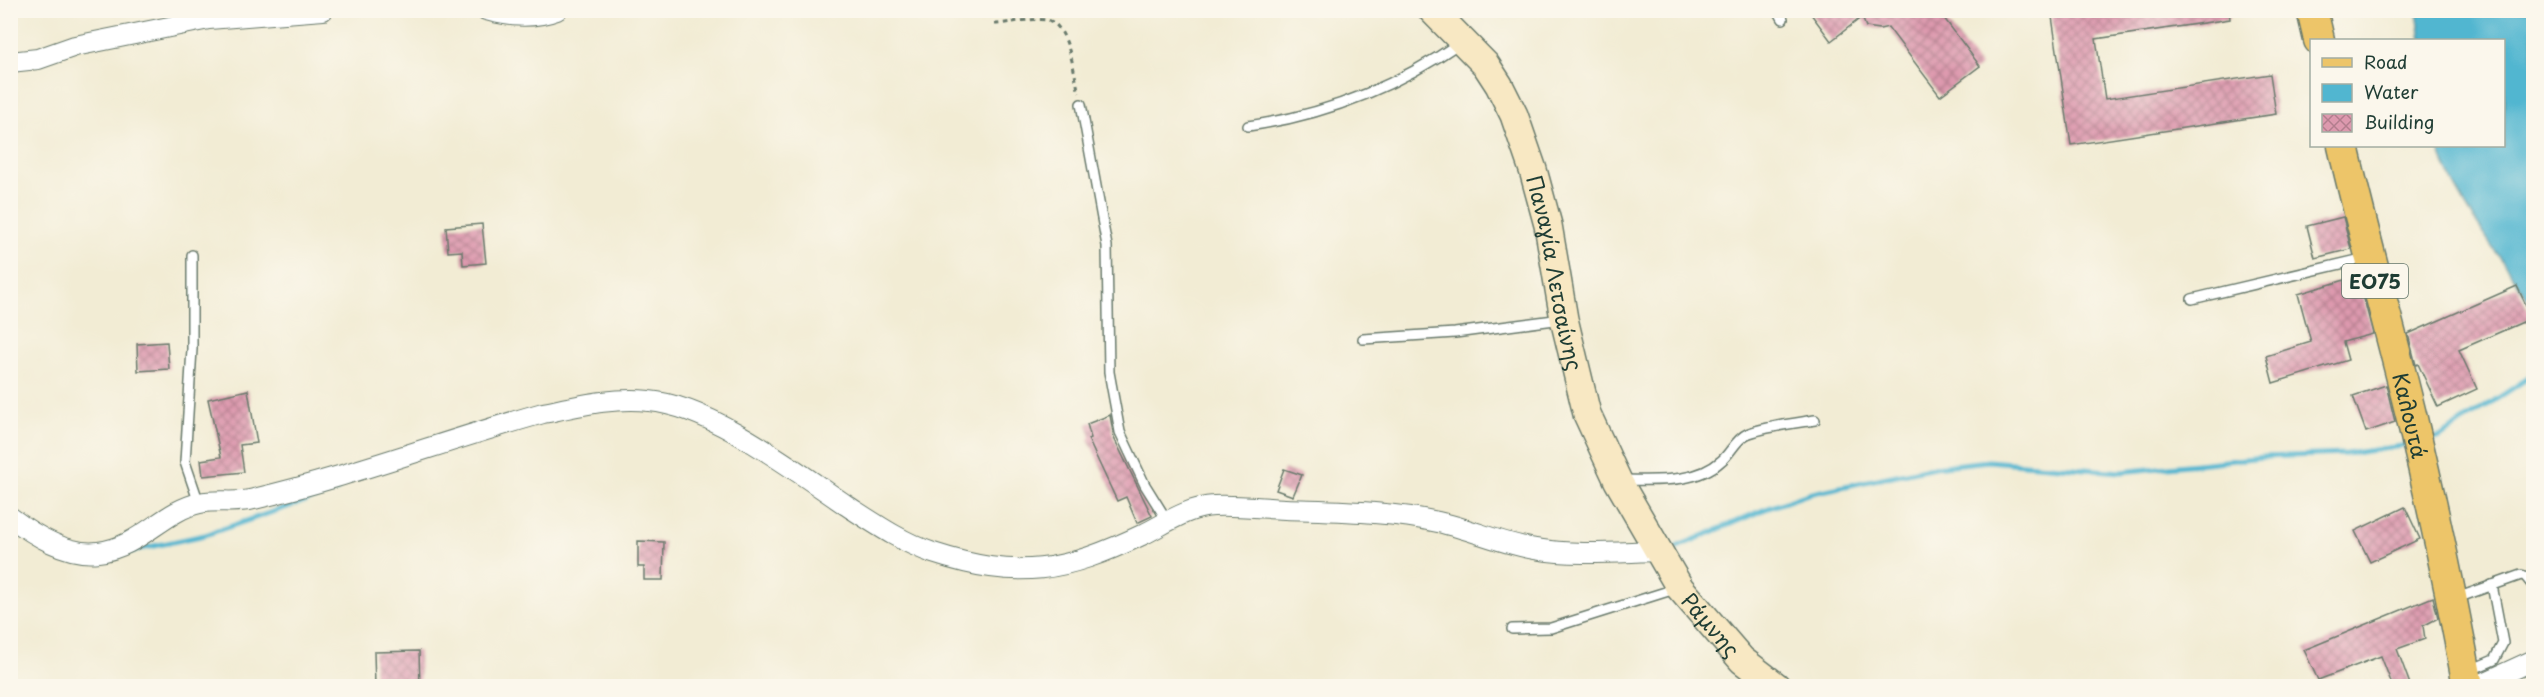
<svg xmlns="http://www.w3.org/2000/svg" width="2544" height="697" viewBox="0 0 2544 697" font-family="'Playpen Sans',sans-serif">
	<defs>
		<pattern id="building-cross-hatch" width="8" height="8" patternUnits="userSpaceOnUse" patternTransform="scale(1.5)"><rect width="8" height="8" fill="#dd99ae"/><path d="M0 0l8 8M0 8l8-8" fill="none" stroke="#b37e8e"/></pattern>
	</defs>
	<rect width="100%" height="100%" fill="#fbf7ec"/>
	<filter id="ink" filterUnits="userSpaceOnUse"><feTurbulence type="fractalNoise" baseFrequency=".0167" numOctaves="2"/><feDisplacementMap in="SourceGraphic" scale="12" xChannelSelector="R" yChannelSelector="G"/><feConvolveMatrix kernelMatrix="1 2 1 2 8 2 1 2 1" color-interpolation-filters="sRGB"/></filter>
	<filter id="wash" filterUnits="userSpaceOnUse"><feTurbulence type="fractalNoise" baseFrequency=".008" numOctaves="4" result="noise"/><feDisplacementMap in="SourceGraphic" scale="24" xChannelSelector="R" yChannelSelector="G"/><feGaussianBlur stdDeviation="1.35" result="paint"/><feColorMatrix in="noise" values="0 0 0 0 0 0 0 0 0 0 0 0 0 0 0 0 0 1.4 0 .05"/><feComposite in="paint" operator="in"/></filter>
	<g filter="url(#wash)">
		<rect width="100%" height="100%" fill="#f2ecd4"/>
		<path fill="#51b6d0" stroke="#387a82" stroke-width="1.5" d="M2417,11H2533V307C2501,255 2457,205 2438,146H2504V40H2421Z"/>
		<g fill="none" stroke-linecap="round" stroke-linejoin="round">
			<g stroke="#51b6d0" stroke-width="5">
				<path d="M2427,441L2440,437L2534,374"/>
				<path d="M1677,547L1763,510L1808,494L1934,467L1988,461L2121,472L2263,457L2346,454L2409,445"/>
				<path d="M130,551L205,535L337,490"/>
			</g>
		</g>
		<g id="blocks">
			<g fill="url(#building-cross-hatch)">
				<path d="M1808,10H1938L1980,66L1940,96L1888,27L1880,29L1866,27L1862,17L1831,41Z"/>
				<path d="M2051,10H2229L2230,19L2096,39L2105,99L2270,74L2276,114L2071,145Z"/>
				<path d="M2343,217L2351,249L2315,258L2307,226Z"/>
				<path d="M482,224L486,263L463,265L462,251L448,252L446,227Z"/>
				<path d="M2358,276L2373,334L2343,342L2348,360L2273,383L2266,356L2311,342L2298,294Z"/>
				<path d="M2517,286L2532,318L2459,350L2477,389L2438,407L2418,364L2416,365L2408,334Z"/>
				<path d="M167,342L169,369L138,371L137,344Z"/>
				<path d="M2386,385L2395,422L2366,432L2353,396Z"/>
				<path d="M248,390L257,443L240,445L244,472L203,476L201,460L221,457L208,399Z"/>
				<path d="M1110,415L1114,438L1152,516L1137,523L1126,497L1117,501L1088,439L1091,438L1087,424Z"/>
				<path d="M1284,469L1302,475L1293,496L1276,490Z"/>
				<path d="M2405,507L2420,539L2370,562L2355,531Z"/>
				<path d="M638,541L664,542L663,580H644V567H638Z"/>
				<path d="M2433,597L2438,618L2423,626L2425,639L2397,649L2411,687H2393L2381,656L2318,680L2304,650Z"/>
				<path d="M419,651L420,687H375L374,652Z"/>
			</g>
		</g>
	</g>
	<g filter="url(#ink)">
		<use href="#blocks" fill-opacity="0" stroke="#697a6c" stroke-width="1.5"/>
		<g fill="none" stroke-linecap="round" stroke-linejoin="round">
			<defs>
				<g id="lane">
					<path d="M1778,10L1783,19"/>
					<path d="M1081,104L1107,246L1109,372L1120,432L1145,485L1168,522"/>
					<path d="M1248,126C1327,115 1396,87 1461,42"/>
					<path d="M192,255V349L185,462L199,503"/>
					<path d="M2192,299L2366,258"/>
					<path d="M1363,339L1455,333L1562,319"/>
					<path d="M1623,480C1655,480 1696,484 1721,461C1730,454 1736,439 1747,434C1762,427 1796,423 1815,420"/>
					<path d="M2454,599L2521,575L2525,576L2534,587"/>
					<path d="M1512,629L1551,628L1678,588"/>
					<path d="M2468,671L2494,660L2503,643L2492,585"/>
				</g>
				<g id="street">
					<path d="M486,10C510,17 533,19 557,10"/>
					<path d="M10,62L38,59L75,46L209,19L323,10"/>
					<path d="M10,517C34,535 67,556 98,552C139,548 164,510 200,503C217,499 237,504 254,499C352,476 447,440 543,413C578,406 613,397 649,401C711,406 794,470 846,505C874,523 901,542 933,553C1019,581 1064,572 1144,534C1166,523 1189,507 1214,506C1238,505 1262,508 1285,509C1336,511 1389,511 1438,522C1471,529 1502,544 1535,549C1576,556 1617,552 1659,551"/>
					<path d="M2477,686L2534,660"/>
				</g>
				<g id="secondary">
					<path id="s1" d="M1432,10L1486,65L1499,85L1514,115L1533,170L1548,225L1564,319L1587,414L1618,481L1680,588L1742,660L1776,686"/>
				</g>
				<g id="primary">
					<path d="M2312,10L2319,40"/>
					<path id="s2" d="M2343,146C2364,237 2390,328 2412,419C2433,508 2452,597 2468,686"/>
				</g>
			</defs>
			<use href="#lane" stroke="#697a6c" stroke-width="12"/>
			<use href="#street" stroke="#697a6c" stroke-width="22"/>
			<use href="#secondary" stroke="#697a6c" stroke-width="30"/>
			<use href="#primary" stroke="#697a6c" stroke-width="33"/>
			<path stroke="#697a6c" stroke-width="3" stroke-dasharray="4.5 4.5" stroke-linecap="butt" d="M995,24C1011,23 1031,18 1047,20C1069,24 1074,75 1079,93"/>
			<use href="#lane" stroke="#fff" stroke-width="9"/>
			<use href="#street" stroke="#fff" stroke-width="20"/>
			<use href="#secondary" stroke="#f8e8c3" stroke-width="27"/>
			<use href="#primary" stroke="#edc569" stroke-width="30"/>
		</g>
	</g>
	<g text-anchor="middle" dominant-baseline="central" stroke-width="4.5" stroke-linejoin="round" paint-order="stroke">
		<rect fill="#fbf7ec" stroke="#61756b" stroke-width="1.5" x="2342" y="264" width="66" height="34" rx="4.5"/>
		<g font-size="20" font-weight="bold" fill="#1f3d34">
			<text x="2375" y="281">ΕΟ75</text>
		</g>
		<g font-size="21" fill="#1f3d34" stroke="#fbf7ec">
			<text stroke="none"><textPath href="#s1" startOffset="298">Παναγία Λετσαίνης</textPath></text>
			<text stroke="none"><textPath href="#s2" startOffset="278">Καλουτά</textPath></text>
			<text stroke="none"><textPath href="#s1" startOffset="688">Ράμνης</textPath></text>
		</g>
	</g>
	<rect width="2544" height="697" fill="none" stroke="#fbf7ec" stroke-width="36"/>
	<rect x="2310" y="39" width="195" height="108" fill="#fbf7ec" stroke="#a3ada2" stroke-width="1.5"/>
	<rect x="2322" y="58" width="30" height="9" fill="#edc569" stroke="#a3ada2" stroke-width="1.5"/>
	<text x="2364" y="69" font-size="18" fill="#1f3d34">Road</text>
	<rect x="2322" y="84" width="30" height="18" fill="#51b6d0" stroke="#a3ada2" stroke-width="1.5"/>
	<text x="2364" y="99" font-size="18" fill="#1f3d34">Water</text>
	<rect x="2322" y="114" width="30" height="18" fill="url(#building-cross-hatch)" stroke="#a3ada2" stroke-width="1.5"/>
	<text x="2364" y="129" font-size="18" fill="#1f3d34">Building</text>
</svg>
